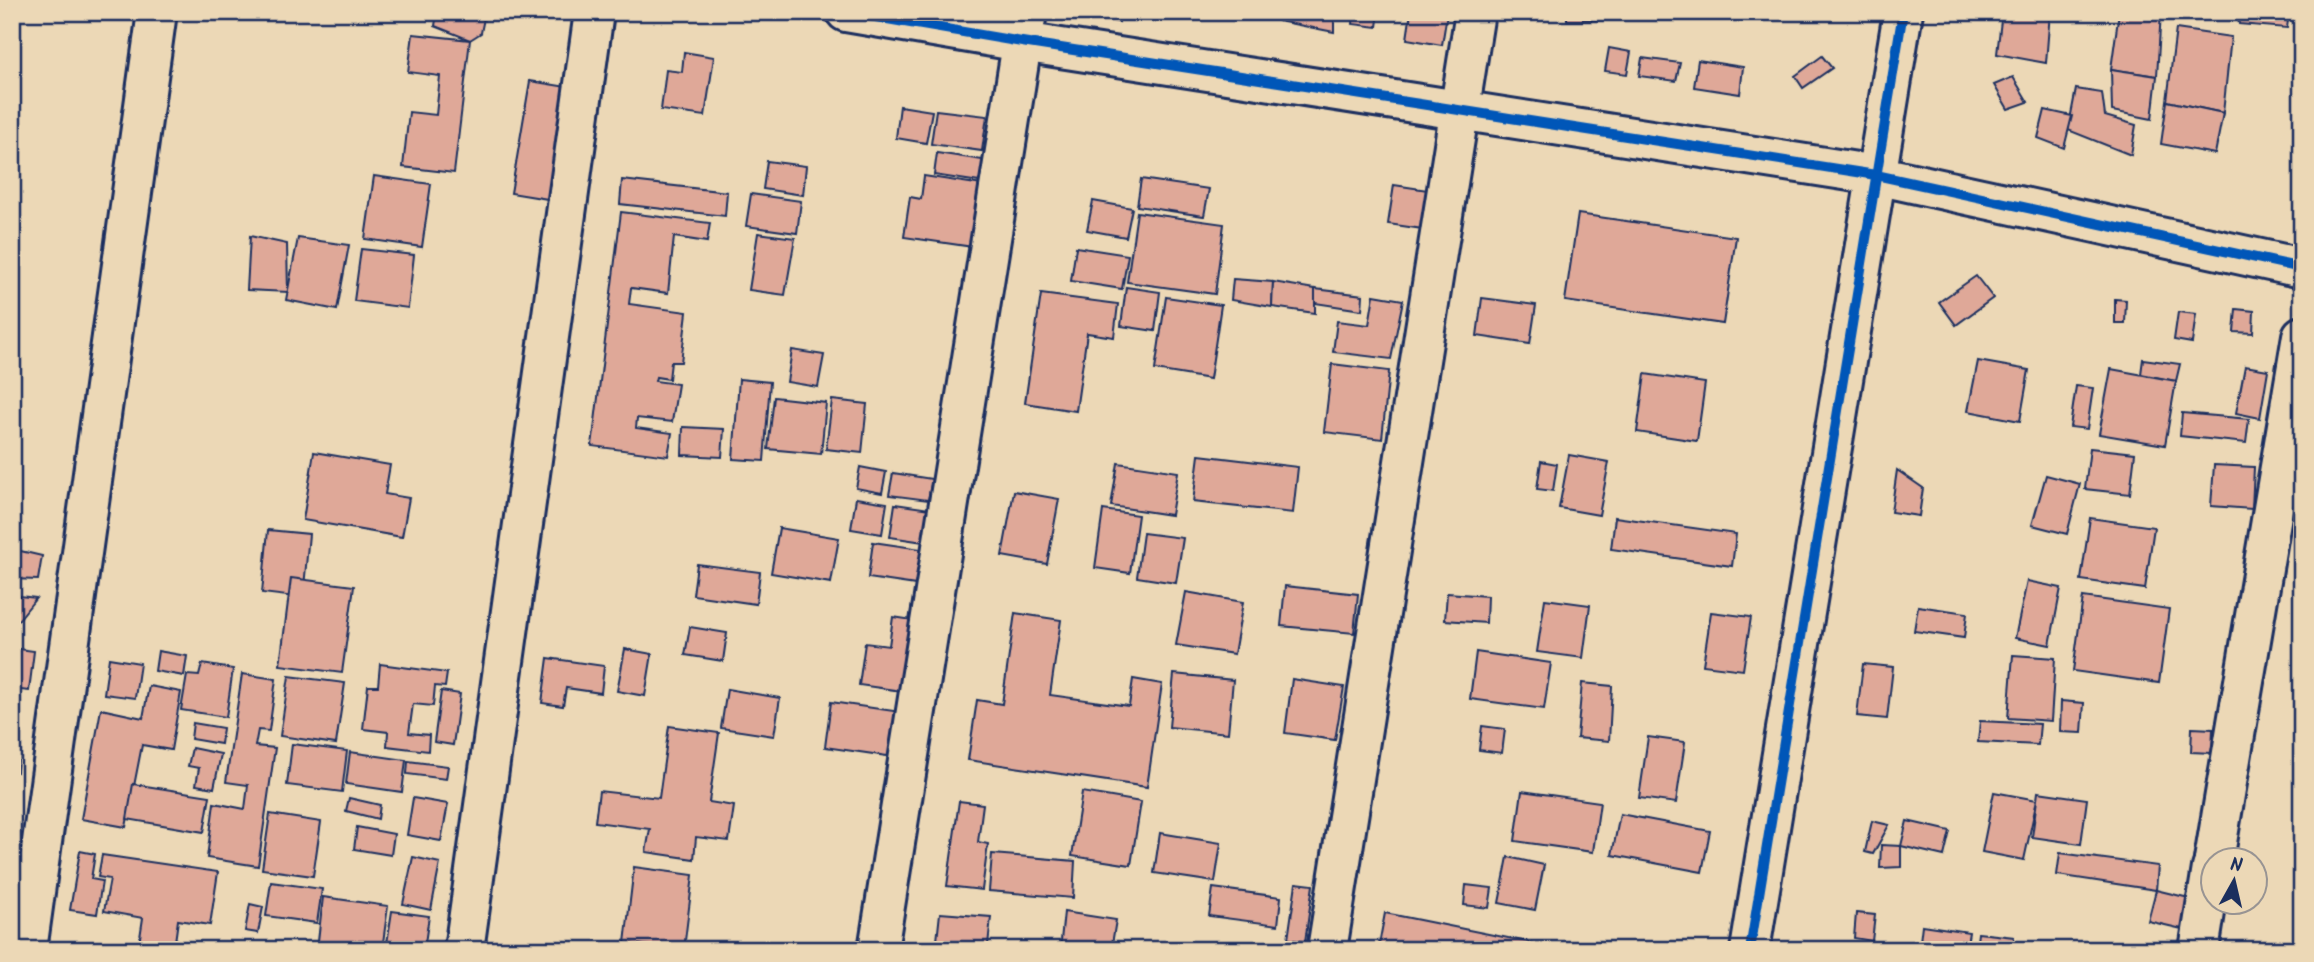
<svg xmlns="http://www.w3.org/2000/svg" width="2314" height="962" viewBox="0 0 2314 962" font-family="Kalam,sans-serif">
	<rect width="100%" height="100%" fill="#ecd8b6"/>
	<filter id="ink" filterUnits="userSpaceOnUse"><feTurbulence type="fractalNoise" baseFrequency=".0143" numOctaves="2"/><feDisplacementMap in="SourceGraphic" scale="14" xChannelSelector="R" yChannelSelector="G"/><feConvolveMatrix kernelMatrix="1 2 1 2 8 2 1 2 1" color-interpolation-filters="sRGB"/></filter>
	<g filter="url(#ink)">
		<g fill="#dfa898" stroke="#1b2f5e" stroke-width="2">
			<path d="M437,12L485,13L481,33L470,40L435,26Z"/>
			<path d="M1089,12H1120L1119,22L1088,17Z"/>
			<path d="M1279,12H1334V32L1278,21Z"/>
			<path d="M1354,12H1379L1377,27L1353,24Z"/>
			<path d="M1411,12L1447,14L1442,45L1407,39Z"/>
			<rect x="1567" y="12" width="38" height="8"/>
			<path d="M2002,12H2050L2046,63L1997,54Z"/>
			<path d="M2119,12H2161L2157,76L2111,69Z"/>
			<path d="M2237,12H2289L2287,28L2239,24Z"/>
			<path d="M2176,29L2231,37L2223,113L2167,101Z"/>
			<path d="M413,34L470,40L454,173L403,167L409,112L436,115L440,76L408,72Z"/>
			<path d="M1609,48L1631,52L1627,74L1605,71Z"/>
			<path d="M684,52L714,57L705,116L661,110L666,70L682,72Z"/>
			<path d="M1822,56L1832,68L1803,88L1795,76Z"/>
			<path d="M1642,58L1680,63L1676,81L1639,76Z"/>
			<path d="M1698,60L1743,67L1740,94L1694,87Z"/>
			<path d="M2111,69L2157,76L2152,119L2112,111Z"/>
			<path d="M2013,77L2028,102L2008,109L1994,85Z"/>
			<path d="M530,81L567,87L548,199L511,193Z"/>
			<path d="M2076,89L2102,93L2105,116L2136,125L2131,155L2068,130Z"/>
			<path d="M2167,101L2223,113L2215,154L2161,144Z"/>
			<path d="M900,106L932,111L926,143L896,138Z"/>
			<path d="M936,110L987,116L982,151L931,144Z"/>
			<path d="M2045,110L2072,116L2064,148L2038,138Z"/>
			<path d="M937,153L989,161L986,183L934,175Z"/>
			<path d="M767,161L806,166L803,195L763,189Z"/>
			<path d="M374,176L431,184L422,247L365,239Z"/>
			<path d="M924,176L989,186L980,248L904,237L910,197L921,199Z"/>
			<path d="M1141,179L1209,189L1204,216L1137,206Z"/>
			<path d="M622,180L727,192L725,216L620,204Z"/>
			<path d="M1394,185L1428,190L1423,229L1388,224Z"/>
			<path d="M751,194L801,201L797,233L746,226Z"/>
			<path d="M1093,201L1132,208L1126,237L1087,230Z"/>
			<path d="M621,212L710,223L707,242L674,237L668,293L631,288L629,304L687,312L681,362H671L669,379L656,377L655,381L678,384L672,422L637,418L636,428L672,433L668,456L592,446Z"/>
			<path d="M1137,212L1224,224L1215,294L1127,282Z"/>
			<path d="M1578,214L1736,237L1723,324L1565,301Z"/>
			<path d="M758,233L795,238L785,295L749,290Z"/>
			<path d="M250,236L287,244L288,292L247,290Z"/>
			<path d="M298,238L349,245L337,310L286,300Z"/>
			<path d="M1076,247L1128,255L1122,289L1071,281Z"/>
			<path d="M361,249L414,255L408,308L354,301Z"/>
			<path d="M1976,276L1993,298L1956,325L1939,302Z"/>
			<path d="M1233,279L1273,282L1272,307L1231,300Z"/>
			<path d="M1273,282L1315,289V313L1272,307Z"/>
			<path d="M1126,287L1160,292L1155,331L1121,326Z"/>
			<path d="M1315,289L1363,295L1362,310L1315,303Z"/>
			<path d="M1041,294L1118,304L1114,337L1087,333L1076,411L1025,403Z"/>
			<path d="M1374,295L1403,300L1391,359L1333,352L1337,321L1369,325Z"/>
			<path d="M1166,297L1221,305L1210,379L1155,370Z"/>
			<path d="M1482,298L1536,305L1530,344L1477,336Z"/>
			<path d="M2115,299L2126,300L2125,323H2115Z"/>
			<path d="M2236,309L2254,311L2253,333L2234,332Z"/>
			<path d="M2178,312L2196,314L2192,343L2174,340Z"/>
			<path d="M792,350L824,355L818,387L787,382Z"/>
			<path d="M2143,359L2180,364L2176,381L2141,374Z"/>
			<path d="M1978,361L2029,370L2020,421L1968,411Z"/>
			<path d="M1332,364L1389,371L1382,439L1324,432Z"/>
			<path d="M2245,366L2268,370L2260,418L2236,413Z"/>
			<path d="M2111,369L2176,381L2165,445L2099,434Z"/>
			<path d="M1645,374L1705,383L1697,441L1637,432Z"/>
			<path d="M739,379L770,382L764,461L733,459Z"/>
			<path d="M2076,386L2093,388L2087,429L2070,427Z"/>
			<path d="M774,397L826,403L821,454L768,449Z"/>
			<path d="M832,400L867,404L862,453L826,449Z"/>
			<path d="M2182,413L2249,419L2246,443L2180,436Z"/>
			<path d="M683,427L724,429L722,457L682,455Z"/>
			<path d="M2090,448L2135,453L2130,494L2085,489Z"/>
			<path d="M314,452L390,465L385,494L409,498L402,537L303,520Z"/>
			<path d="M1199,455L1298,467L1293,513L1193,502Z"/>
			<path d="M1569,455L1609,462L1599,515L1559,508Z"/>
			<path d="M1541,461L1557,464L1553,491L1537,489Z"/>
			<path d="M1118,463L1178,472L1171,515L1111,506Z"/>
			<path d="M2214,465L2254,467L2252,509L2211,506Z"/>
			<path d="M860,467L886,472L882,493L856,488Z"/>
			<path d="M1897,470L1923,488L1919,516L1891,512Z"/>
			<path d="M893,473L932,479L928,500L889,495Z"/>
			<path d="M2046,475L2080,484L2067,534L2032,525Z"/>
			<path d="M1014,491L1059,499L1047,564L1002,556Z"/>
			<path d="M856,498L887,503L882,534L851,529Z"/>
			<path d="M895,504L930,509L924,542L890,537Z"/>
			<path d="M1103,510L1138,515L1130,573L1095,568Z"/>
			<path d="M1615,517L1736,534L1732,566L1611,549Z"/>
			<path d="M2090,518L2154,527L2145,589L2081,580Z"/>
			<path d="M779,528L839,538L831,583L771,573Z"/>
			<path d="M268,530L309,534L303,598L262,593Z"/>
			<path d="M1143,533L1183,538L1176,583L1137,577Z"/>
			<path d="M873,542L921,549L916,585L868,578Z"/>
			<path d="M12,549L42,556L38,580L12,579Z"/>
			<path d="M697,564L760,572L756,604L693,595Z"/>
			<path d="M291,578L354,586L342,673L280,665Z"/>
			<path d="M2027,581L2061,588L2050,645L2015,638Z"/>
			<path d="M1285,586L1358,594L1354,633L1281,626Z"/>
			<path d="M1186,592L1243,602L1234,654L1176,645Z"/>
			<path d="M1447,593L1487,596L1486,623L1445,620Z"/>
			<path d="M12,595L36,598L12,628Z"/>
			<path d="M2083,597L2169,609L2159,683L2073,671Z"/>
			<path d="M1545,599L1590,605L1583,658L1537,652Z"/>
			<path d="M1918,606L1967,613L1964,638L1914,631Z"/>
			<path d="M1711,612L1751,617L1743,670L1703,665Z"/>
			<path d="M1015,613L1061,620L1050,695L1129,706L1133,679L1162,684L1147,787L968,760L977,700L1002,704Z"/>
			<path d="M893,617L913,620L902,691L859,685L865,643L889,646Z"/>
			<path d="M690,627L727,633L723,661L685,655Z"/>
			<path d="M12,648L34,651L29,691L12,689Z"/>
			<path d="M625,649L652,654L645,696L617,691Z"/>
			<path d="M158,651L187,656L184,676L155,671Z"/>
			<path d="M1476,652L1551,663L1544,709L1470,699Z"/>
			<path d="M2013,655L2055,658L2051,721L2008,718Z"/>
			<path d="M109,658L140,663L135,698L104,694Z"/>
			<path d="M548,658L604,666L601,693L566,688L563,706L542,703Z"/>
			<path d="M202,664L233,669L226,717L181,710L187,675L199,676Z"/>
			<path d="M380,664L447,673L445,687L435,686L433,706L413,704L409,733L429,735L428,751L387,746L388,732L363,729L368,686H378Z"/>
			<path d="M1863,664L1893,667L1887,719L1857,716Z"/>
			<path d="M242,674L276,679L269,731L258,730L255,746L275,748L258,866L207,858L214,803L245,809L248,785L226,782Z"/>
			<path d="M1174,674L1233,680L1228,733L1169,727Z"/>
			<path d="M289,676L345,683L336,744L280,736Z"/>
			<path d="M1292,679L1344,687L1335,740L1285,733Z"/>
			<path d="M1582,683L1612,686L1609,741L1577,738Z"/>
			<path d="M149,686L181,692L171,750L142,745L126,827L81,819L101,709L143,718Z"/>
			<path d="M727,689L780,698L774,736L721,728Z"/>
			<path d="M441,691L460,694L453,745L434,742Z"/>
			<path d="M2061,701L2084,703L2082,733L2060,732Z"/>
			<path d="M831,702L901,712L894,757L825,747Z"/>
			<path d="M1980,721L2040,724L2038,745L1978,742Z"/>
			<path d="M193,723L223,728L221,744L191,739Z"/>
			<path d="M669,726L719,733L709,802L734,806L729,841L696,837L694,859L646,852L650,829L595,822L599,791L659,798Z"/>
			<path d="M1482,726L1505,729L1502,753L1479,750Z"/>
			<path d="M2192,728L2213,729L2212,753L2191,752Z"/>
			<path d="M12,733L20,734L17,772L12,771Z"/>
			<path d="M1648,737L1685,742L1676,803L1639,798Z"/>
			<path d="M292,744L347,751L342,792L287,785Z"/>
			<path d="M192,748L221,754L214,788L196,785L199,768L188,766Z"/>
			<path d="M350,752L406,760L402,792L346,784Z"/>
			<path d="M408,761L448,766L446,779L407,774Z"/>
			<path d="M133,784L210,796L204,832L127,819Z"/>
			<path d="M1522,791L1600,802L1593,852L1515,841Z"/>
			<path d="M1082,792L1141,802L1131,865L1072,856Z"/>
			<path d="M1994,792L2037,800L2024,860L1982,852Z"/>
			<path d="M2038,792L2087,799L2081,844L2032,837Z"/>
			<path d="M349,798L380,805L378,819L346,811Z"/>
			<path d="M413,798L448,804L441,841L407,835Z"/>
			<path d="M959,801L983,804L978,842L988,844L982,890L947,886Z"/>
			<path d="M270,814L321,822L313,876L262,869Z"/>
			<path d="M1620,814L1710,831L1702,872L1612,855Z"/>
			<path d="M1872,821L1889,825L1873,854L1865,852Z"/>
			<path d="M1907,821L1950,831L1944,856L1901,846Z"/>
			<path d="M357,827L394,834L391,855L354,849Z"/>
			<path d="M1160,833L1221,843L1215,882L1154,873Z"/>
			<path d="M1881,845L1901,846V867L1880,868Z"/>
			<path d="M80,851L95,854L91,879L102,881L97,914L70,910Z"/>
			<path d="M2060,853L2158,866L2156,890L2057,875Z"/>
			<path d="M992,854L1075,861L1073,898L989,891Z"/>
			<path d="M102,855L218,872L210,925L178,920L174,949L139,944L143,918L104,911L110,879L98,877Z"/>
			<path d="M413,857L440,863L431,910L403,904Z"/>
			<path d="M1508,857L1544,865L1535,910L1499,903Z"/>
			<path d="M634,867L693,875L684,949L625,943Z"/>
			<path d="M271,882L322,889L317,923L266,916Z"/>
			<path d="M1296,883L1313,885L1305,942L1288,939Z"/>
			<path d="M1466,885L1492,888L1489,908L1464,905Z"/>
			<path d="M1213,888L1281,897L1278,925L1209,916Z"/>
			<path d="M2156,890L2189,898L2182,929L2148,921Z"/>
			<path d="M323,897L388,906L382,950H317Z"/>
			<path d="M250,904L263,907L258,933L245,931Z"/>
			<path d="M392,911L429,916L424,950H386Z"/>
			<path d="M1064,912L1116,920L1111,950H1060Z"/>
			<path d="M940,913L991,917L988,945L963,943L962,950H936Z"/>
			<path d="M1385,913L1533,943L1532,950H1378Z"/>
			<path d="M1856,913L1875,915L1872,941L1854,938Z"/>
			<path d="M1922,925L1969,932L1966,950H1919Z"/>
			<path d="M1978,933L2014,937L2013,950H1976Z"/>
			<path d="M2132,940L2176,946V950H2130Z"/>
		</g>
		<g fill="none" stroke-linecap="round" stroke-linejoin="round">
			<defs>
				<g id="minor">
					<path d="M846,12L1022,42L1876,175L2302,268"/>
					<path d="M2214,860L2302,336"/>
					<path d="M27,950L157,12"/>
					<path d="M464,950L594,12"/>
					<path d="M878,950L1027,12"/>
					<path d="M1327,950L1475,12"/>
					<path d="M1750,950L1903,12"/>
					<path d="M2199,950L2212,868"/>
				</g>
			</defs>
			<use href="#minor" stroke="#1b2f5e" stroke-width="44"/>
			<use href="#minor" stroke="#ecd8b6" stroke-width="38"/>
			<defs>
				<g id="cycleway">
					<path d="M846,12L1022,42L1876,175L2302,268"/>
					<path d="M1750,950L1903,12"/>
				</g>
			</defs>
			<use href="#cycleway" stroke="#ecd8b6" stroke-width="15"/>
			<use href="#cycleway" stroke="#0057b8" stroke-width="10"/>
		</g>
	</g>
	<rect width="2314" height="962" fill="none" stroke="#ecd8b6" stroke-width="42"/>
	<rect x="21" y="21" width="2272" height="920" fill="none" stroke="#1b2f5e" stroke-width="2.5" filter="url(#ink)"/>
	<g transform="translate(2234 881) rotate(8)"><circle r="33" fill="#ecd8b6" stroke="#989493" stroke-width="2"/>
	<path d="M0-5L12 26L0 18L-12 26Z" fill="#1b2f5e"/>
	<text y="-10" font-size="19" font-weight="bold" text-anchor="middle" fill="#1b2f5e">N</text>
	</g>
</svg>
